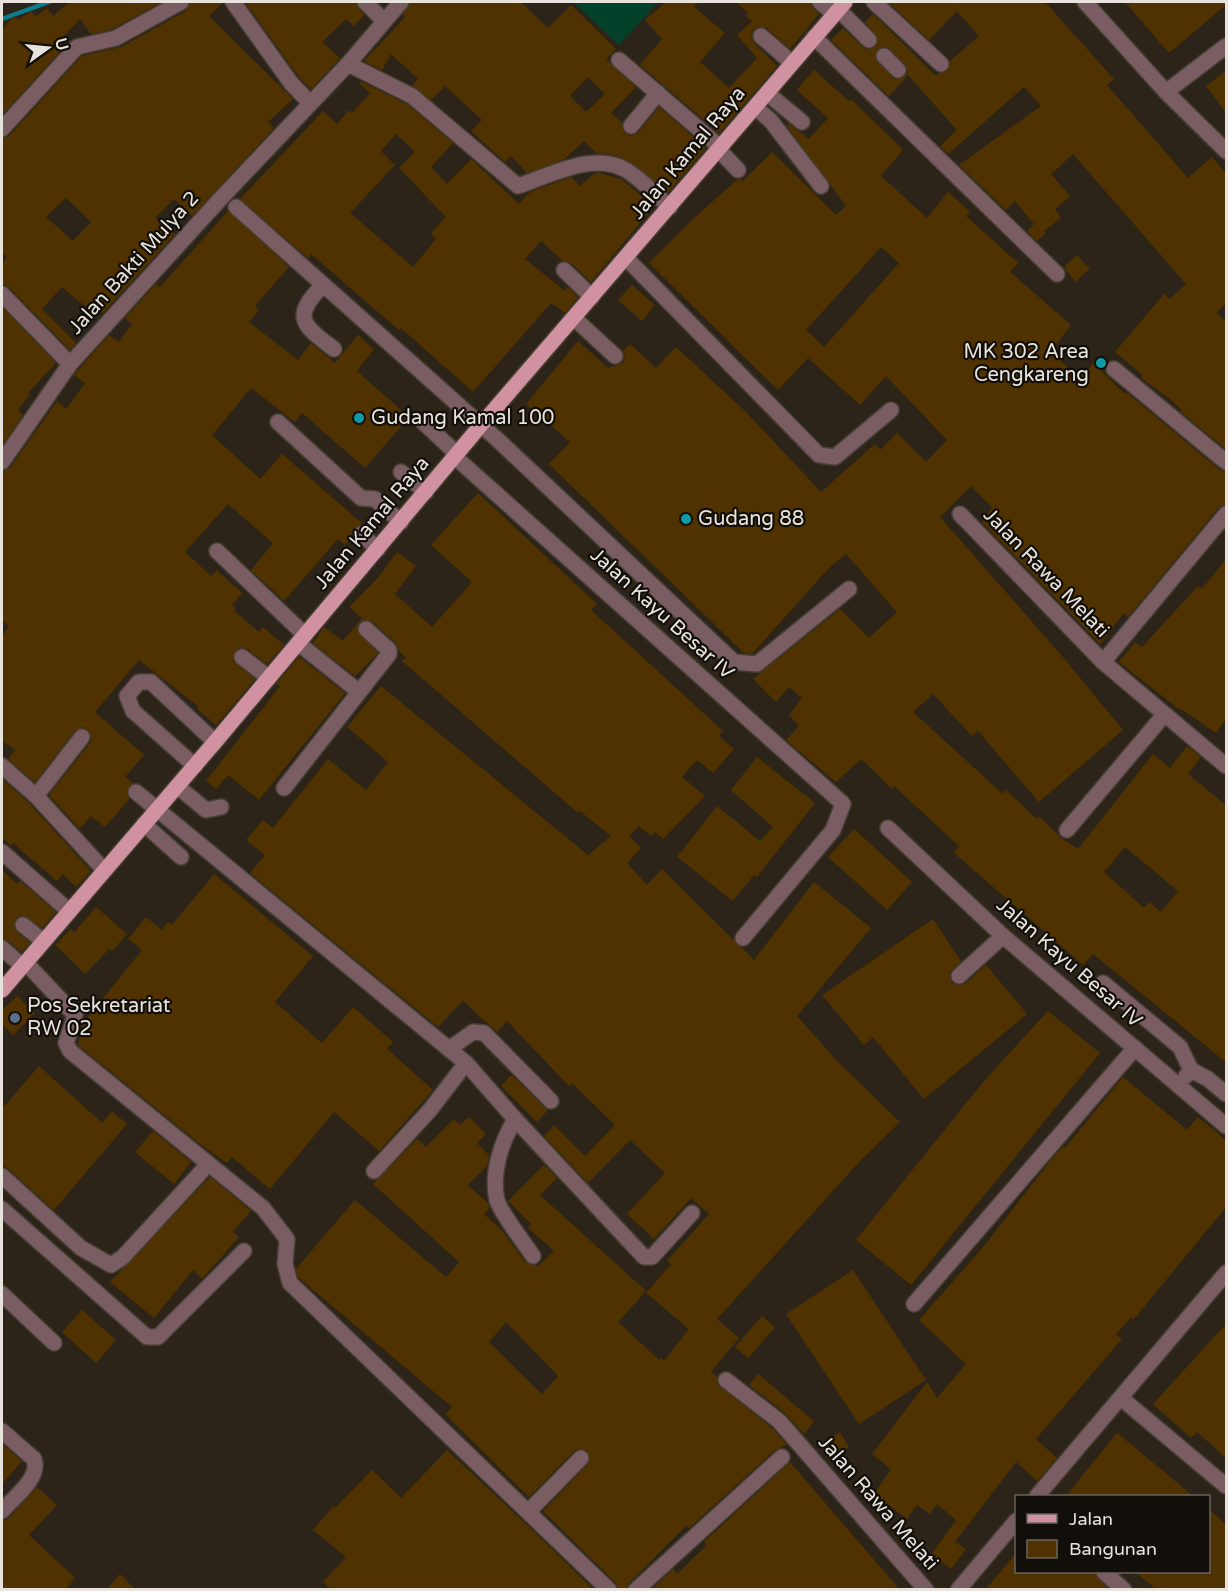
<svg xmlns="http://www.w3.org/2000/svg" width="1228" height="1591" viewBox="0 0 1228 1591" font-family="'Varela Round',sans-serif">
	<rect width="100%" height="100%" fill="#2c2419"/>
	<path fill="#04412b" d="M573,2H658L619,45Z"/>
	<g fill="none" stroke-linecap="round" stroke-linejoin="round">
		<path stroke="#0b7d8e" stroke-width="4.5" d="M2,19L49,2"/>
	</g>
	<g fill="#503200" fill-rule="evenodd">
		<path d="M70,2H162L112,29L91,34L80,19L58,42L64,47L2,115V30L14,16L18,20L31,11L35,17L47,8L53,16Z"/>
		<path d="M191,2H223L209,16L293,99L268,122L274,128L192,216L174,199L155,218L175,234L103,313L90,302L86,307L62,287L42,309L76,343L70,350L9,287L2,284V264L7,257L2,251V139L9,136L82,56L121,47L186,11ZM66,198L91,222L73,241L46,217Z"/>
		<path d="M245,2H356L364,15L354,26L346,19L322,42L340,58L311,89L299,77Z"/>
		<path d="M410,2H521L548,28L571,5L616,49L606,59L636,87L611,113L622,123L624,133L630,136L638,133L659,107L706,148L668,192L631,162L615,155L596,153L584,141L565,159L527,173L511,156L505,162L471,131L482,120L445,86L431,100L412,85L418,79L391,54L382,70L364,61L405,17L403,15ZM588,77L605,94L586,112L570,96Z"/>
		<path d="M666,2H698L694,7L725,33L700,62L729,88L757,58L737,35L752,21L746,16L748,13L736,2H810L819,14L790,49L767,28L758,27L753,30L751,35L754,43L777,66L719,133L640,65L662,39L645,20Z"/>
		<path d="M888,2H1045L1114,79L1107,85L1188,178L1212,157L1227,174V303L1216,313L1227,322V450L1180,411L1182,410L1170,399L1141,378L1143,375L1115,352L1164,294L1170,299L1186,284L1073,154L1051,174L1070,196L1055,209L1061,218L1044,231L1046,233L1037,241L1027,231L1034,224L1015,201L1006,210L959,165L1041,106L1024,87L948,154L940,146L957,130L908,75L889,96L831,40L843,28L863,47L867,50L875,47L878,37L865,22L873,14L935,75L948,71L950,61L979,36L957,11L929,40ZM882,46L890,49L905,64L908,72L904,77L895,79L877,62L875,53Z"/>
		<path d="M1125,2H1227V4L1169,53Z"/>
		<path d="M814,70L849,101L851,99L903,150L881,176L927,218L948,192L970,211L966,216L1018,263L1010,272L1071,325L1051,351L1075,375L1080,370L1084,373L1093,363L1125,394L1126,392L1220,470L1227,471V504L1218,508L1128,617L1124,613L1100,644L982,522L992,507L971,486L940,517L1062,656L1123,730L1039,802L978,731L972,736L933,694L913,712L1003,794L1006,790L1037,819L1039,816L1061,838L1078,849L1153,754L1170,768L1187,746L1201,757L1188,774L1227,806V1063L1093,954L1083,965L954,853L959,846L894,786L892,789L861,759L836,782L786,740L799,726L789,715L802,698L789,687L776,702L753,679L840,609L869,638L897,612L846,554L828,569L752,654L744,653L549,464L570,442L526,404L578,341L608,368L622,363L625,358L623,351L630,344L656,368L676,347L746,412L821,492L875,444L880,450L897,433L926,462L947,440L886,376L860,405L808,358L778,390L649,263L694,218L738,179L743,181L772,152L836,215L846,206L787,126L789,124L809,139L828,118L797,90ZM881,247L899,263L824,347L806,330ZM1125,847L1178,891L1161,912L1149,902L1144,908L1104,872Z"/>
		<path d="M1227,70V114L1206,86Z"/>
		<path d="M360,81L407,104L453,143L431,167L447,184L471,159L519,204L530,192L571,177L580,186L595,173H600L621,179L654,206L591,282L571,263L563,261L541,241L525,259L565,291L568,287L578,297L565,313L551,303L473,392L401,328L399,330L311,254L308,258L240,199L323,111L337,124L349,110L352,113L370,93L359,83ZM396,134L415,152L399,168L446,217L431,233L436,239L413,267L350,213L395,165L381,151Z"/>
		<path d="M228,211L289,267L255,306L259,310L249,322L298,360L311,343L335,363L358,335L374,349L357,371L409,417L365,468L302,413L295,422L251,388L212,435L260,479L282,454L363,524L353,528L352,537L345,545L338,539L284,601L251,570L273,543L228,504L185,552L211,576L217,570L242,593L232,605L236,608L234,611L259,632L263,627L284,645L267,664L247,649L239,648L235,651L233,661L255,679L216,725L197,709L198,706L139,660L95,712L144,755L125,777L133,783L127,790L129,799L105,827L91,816L80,829L49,795L90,743L92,738L88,730L83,727L75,731L35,782L8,759L15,750L2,740V636L9,626L2,619V472L10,468L57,401L66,409L85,383L74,375L78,370L109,335L119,342L132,324L125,318L156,284L160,287Z"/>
		<path d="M1077,255L1090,269L1075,282L1064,267Z"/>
		<path d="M632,285L655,305L642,321L618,300Z"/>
		<path d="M2,307L56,363L28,393L30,394L18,410L23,415L2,446Z"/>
		<path d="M478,493L597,604L591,610L723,731L719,736L734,749L713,773L697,760L682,777L705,796L663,839L655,832L651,836L639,826L629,836L641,848L627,863L647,885L662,869L754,960L814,882L871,928L797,1016L837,1061L900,1122L861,1160L717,1319L739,1338L711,1372L717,1377V1384L772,1428L787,1445L775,1450L689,1528L686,1526L629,1583L627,1590H618L616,1583L543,1511L588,1464L590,1456L587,1451L579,1449L574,1451L529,1497L445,1414L452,1407L298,1277L296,1269L355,1200L446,1277L459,1262L373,1184L417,1139L426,1147L454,1119L460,1125L469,1117L486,1134L477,1143L489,1155L487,1166L468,1185L488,1203L489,1208L484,1214L504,1233L525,1262L538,1266L554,1251L528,1228L531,1224L508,1201L544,1165L557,1178L540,1195L646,1291L618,1322L659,1360L661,1358L664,1361L689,1329L646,1293L671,1264L667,1261L709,1214L691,1198L654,1239L627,1214L665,1173L630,1140L588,1183L544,1136L554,1125L585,1156L615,1125L572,1083L569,1086L507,1021L497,1032L463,1001L438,1027L250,873L265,855L246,840L263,820L273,828L328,759L366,790L388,762L347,727L381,686L588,855L611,836L580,811L578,813L402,661L406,658L399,651L396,643L372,621L363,620L357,626V631L378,653L355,676L313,643L324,627L343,641L362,618L349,607L378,578L397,552L416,566L395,594L432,627L472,582L431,545ZM506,1322L558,1376L542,1394L489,1342Z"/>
		<path d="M1227,558V717L1216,733L1181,709L1180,710L1119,662L1135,642L1142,647L1198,586L1202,589Z"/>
		<path d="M299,657L345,693L259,800L228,775L216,789L206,781L280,686L277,683Z"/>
		<path d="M757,757L815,803L757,877L754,875L733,901L677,857L717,806L760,841L773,827L731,790Z"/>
		<path d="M2,779L29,803L91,871L76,887L63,874L57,881L13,843L11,846L2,837Z"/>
		<path d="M854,829L912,882L887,910L828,857Z"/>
		<path d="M2,870L17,884L20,881L56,912L42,928L25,916L16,918L14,929L30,943L21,952L9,941L2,939Z"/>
		<path d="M214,874L313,956L275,1002L322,1043L353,1007L393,1042L387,1049L433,1090L379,1151L334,1112L270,1189L232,1157L227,1163L204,1147L78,1045L83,1023L142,950L128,939L146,917L162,930L168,922L172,925Z"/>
		<path d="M96,907L127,934L112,951L109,949L85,974L55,945L71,929L74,933Z"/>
		<path d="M933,919L961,961L950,972L952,983L957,985L965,984L986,965L1027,1014L924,1099L873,1037L864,1045L822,995Z"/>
		<path d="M17,996L35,1013L13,1035L2,1024V1011Z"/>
		<path d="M1048,1011L1100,1053L911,1285L856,1240L984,1081Z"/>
		<path d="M39,1066L102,1123L112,1111L127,1124L54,1210L2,1163V1109Z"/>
		<path d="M511,1075L548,1110L537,1122L501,1086Z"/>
		<path d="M1123,1077L1187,1130L1198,1117L1227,1141V1206L1134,1319L1131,1317L1116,1334L1122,1339L1036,1439L1057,1458L1037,1481L1016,1462L955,1542L966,1549L951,1569L931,1555L956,1520L937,1504L930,1514L917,1505L907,1519L874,1494L891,1469L872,1454L927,1382L937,1398L966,1364L919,1320L984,1246L1051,1160L1063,1146L1065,1148Z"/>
		<path d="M153,1131L191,1162L174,1184L135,1152Z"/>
		<path d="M210,1177L251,1211L233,1232L239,1237L202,1279L193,1270L154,1318L110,1282Z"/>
		<path d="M853,1270L926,1380L859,1424L786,1314Z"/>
		<path d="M82,1310L116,1340L96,1363L62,1332Z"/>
		<path d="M762,1316L775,1327L748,1358L735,1347Z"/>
		<path d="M1227,1323V1459L1197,1432L1191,1438L1153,1404Z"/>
		<path d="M758,1374L814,1421L804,1434L785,1413L749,1385Z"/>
		<path d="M840,1432L849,1447L828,1459L819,1444Z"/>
		<path d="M1117,1433L1162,1470L1194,1497H1065Z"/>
		<path d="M2,1444L22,1461L2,1484Z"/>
		<path d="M447,1450L527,1525L594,1590H332L323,1582L346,1557L313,1530L333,1506L335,1508L372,1470L401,1498Z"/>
		<path d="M790,1462L900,1590H651L673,1569L677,1574L707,1545L704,1542Z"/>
		<path d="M37,1487L57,1505L29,1535L75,1578L65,1590H2V1522L9,1518Z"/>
		<path d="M1209,1509L1227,1526V1590H1157L1135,1572H1209Z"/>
		<path d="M1017,1552V1572H1094L1109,1590H985Z"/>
		<path d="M120,1574L136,1590H106Z"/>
	</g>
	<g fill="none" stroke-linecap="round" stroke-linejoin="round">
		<defs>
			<g id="minor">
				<path d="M233,2L291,83L310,103"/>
				<path d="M365,2L384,21"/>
				<path d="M820,2L834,14"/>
				<path d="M874,2L941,64"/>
				<path d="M1085,2L1166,92L1226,151"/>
				<path d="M839,10L869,40"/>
				<path d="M761,36L792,63"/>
				<path d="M814,37L1057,274"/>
				<path d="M884,56L898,70"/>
				<path d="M619,60L721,148"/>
				<path d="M348,64L412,96L518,186C551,175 594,151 626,170C642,180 656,195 670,207"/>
				<path d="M1166,92L1226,46"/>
				<path d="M767,93L802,122"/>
				<path d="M755,107L771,121L821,186"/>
				<path d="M631,126L658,93"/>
				<path d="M2,129L77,47L116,38L181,2"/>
				<path d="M719,150L738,170"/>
				<path d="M236,207L499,441L734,662L757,664L849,589"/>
				<path d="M626,258L819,455L835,457L891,410"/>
				<path d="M564,270L592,297"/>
				<path d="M323,285C292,317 301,324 334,349"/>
				<path d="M2,294L70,364"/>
				<path d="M574,318L615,356"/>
				<path d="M1114,369L1226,462"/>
				<path d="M278,422L361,498L375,499L401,522"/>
				<path d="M423,422L457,454"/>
				<path d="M455,457L841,802L843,804L833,830L743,938"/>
				<path d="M2,462L70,364L223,196L348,64L401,2"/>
				<path d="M401,472L426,492"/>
				<path d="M960,514L1103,662L1226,766"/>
				<path d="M361,534L378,549"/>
				<path d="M217,551L305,635"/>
				<path d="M298,643L358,691"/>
				<path d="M242,657L269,678"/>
				<path d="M1103,662L1226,514"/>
				<path d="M2,766L36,796L104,870"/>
				<path d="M195,766L133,711L127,696L139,682H151L215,742"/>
				<path d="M177,786L206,810L221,807"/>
				<path d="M284,788L389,654V650L366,629"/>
				<path d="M136,792L466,1063L515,1119L644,1257H652L692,1213"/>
				<path d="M36,796L82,737"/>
				<path d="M144,824L181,857"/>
				<path d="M888,828L1003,936L1226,1126"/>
				<path d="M1067,830L1164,715"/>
				<path d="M2,852L69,911"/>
				<path d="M23,925L43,941"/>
				<path d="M2,948L22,966"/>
				<path d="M25,962L75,1015L66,1043L70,1051L263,1208L287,1239L285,1264L290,1283L609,1590"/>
				<path d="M959,976L1003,936"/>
				<path d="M1103,983L1180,1047L1191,1070"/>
				<path d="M449,1049L473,1032L484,1033L551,1101"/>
				<path d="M1186,1076L1191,1070L1208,1079L1226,1094"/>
				<path d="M515,1119C501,1143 491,1173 497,1200C500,1212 525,1244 533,1256"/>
				<path d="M374,1171L430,1110L466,1063"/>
				<path d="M2,1176L81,1248L111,1265L123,1257L202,1171"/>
				<path d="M2,1209L147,1337H158L244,1251"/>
				<path d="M2,1294L54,1343"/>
				<path d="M914,1304L1135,1048"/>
				<path d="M726,1380L779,1421L926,1590"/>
				<path d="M1121,1398L1226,1486"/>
				<path d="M2,1431L34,1459C41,1478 13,1498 2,1511"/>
				<path d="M1037,1496L1226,1273"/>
				<path d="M529,1511L581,1458"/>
				<path d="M1104,1572L1124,1590"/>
				<path d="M636,1590L782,1457"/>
				<path d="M958,1590L1016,1521"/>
			</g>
			<path id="major" d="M2,990L215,742L481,425L845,2"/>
		</defs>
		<use href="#minor" stroke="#463f34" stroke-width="18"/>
		<use href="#major" stroke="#463f34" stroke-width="18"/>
		<use href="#minor" stroke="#7a5c63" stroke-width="15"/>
		<use href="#major" stroke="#d091a0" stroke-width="15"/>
	</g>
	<g fill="#0f9aa8" stroke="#120e09" stroke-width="2">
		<circle cx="1101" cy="363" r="6"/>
		<circle cx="359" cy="418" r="6"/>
		<circle cx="686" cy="519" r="6"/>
	</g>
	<circle fill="#5c6f8a" stroke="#120e09" stroke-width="2" cx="15" cy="1018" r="6"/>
	<g text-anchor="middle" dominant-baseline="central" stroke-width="4.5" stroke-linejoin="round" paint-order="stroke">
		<g font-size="20" fill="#e8e3dc" stroke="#120e09">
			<text transform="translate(688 153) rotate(-50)">Jalan Kamal Raya</text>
			<text transform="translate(134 263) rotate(-48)">Jalan Bakti Mulya 2</text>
			<text transform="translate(372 523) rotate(-50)">Jalan Kamal Raya</text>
			<text transform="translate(1046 573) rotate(46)">Jalan Rawa Melati</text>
			<text transform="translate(662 614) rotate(42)">Jalan Kayu Besar IV</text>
			<text transform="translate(1069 963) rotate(41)">Jalan Kayu Besar IV</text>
			<text transform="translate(878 1503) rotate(49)">Jalan Rawa Melati</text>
		</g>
		<g font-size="20" fill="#e8e3dc" stroke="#120e09" text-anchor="start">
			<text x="1089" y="352" text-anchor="end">MK 302 Area<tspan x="1089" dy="23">Cengkareng</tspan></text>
			<text x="371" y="418">Gudang Kamal 100</text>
			<text x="698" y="519">Gudang 88</text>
			<text x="27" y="1006">Pos Sekretariat<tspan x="27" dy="23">RW 02</tspan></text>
		</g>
	</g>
	<rect width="1228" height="1591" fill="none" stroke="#e8e3dc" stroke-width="6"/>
	<rect x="1015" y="1495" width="195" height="78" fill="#120e09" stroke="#68635d" stroke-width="1.5"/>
	<rect x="1027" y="1514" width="30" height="9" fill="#d091a0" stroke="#68635d" stroke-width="1.5"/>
	<text x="1069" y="1525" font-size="18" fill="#e8e3dc">Jalan</text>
	<rect x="1027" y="1540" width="30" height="18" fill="#503200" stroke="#68635d" stroke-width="1.5"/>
	<text x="1069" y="1555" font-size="18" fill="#e8e3dc">Bangunan</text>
	<g transform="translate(48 48) rotate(75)" stroke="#120e09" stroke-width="4.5" paint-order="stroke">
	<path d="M0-4.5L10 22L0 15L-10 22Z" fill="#e8e3dc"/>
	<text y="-9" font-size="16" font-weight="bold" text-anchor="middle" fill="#e8e3dc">U</text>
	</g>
</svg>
